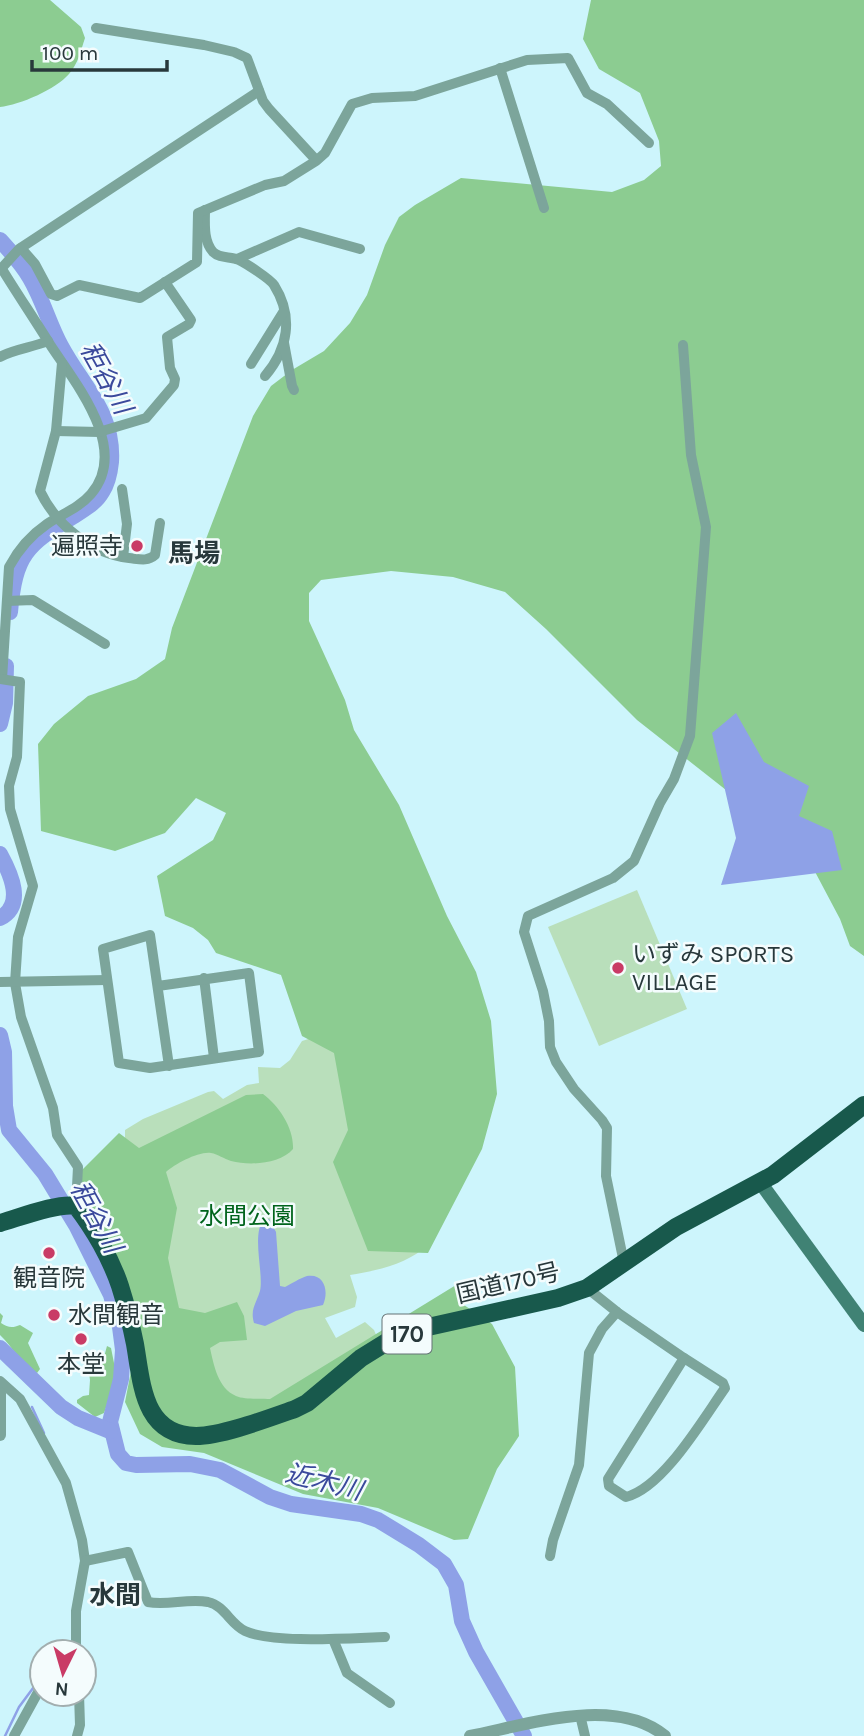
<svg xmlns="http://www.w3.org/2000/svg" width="864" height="1736" viewBox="0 0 864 1736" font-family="Karla,'Noto Sans JP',sans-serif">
	<rect width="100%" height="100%" fill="#cdf5fc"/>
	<g fill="#b9dfbb">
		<path d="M637,890L687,1009L599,1046L548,927Z"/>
		<path d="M318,1036L334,1039L423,1249C403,1265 375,1271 350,1275L357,1297L355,1307L325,1318L336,1338L365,1322L374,1330L377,1337L338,1369L210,1427L125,1150V1130L143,1119L208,1092L214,1091L223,1099L247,1085L259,1083L258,1067L280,1068L290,1060L302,1041Z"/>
	</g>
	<g fill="#8ccc91">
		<path d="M0,0H50L81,27L85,38C81,50 78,64 69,74C56,89 20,105 0,107Z"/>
		<path d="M591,0H864V956L850,946L840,919L813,868L754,812L637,720L546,629L505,592L453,577L391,571L321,580L309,593V621L345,700L354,730L399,805L447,916L476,972L491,1021L497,1094L482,1149L428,1253L368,1251L333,1162L348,1130L334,1053L302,1036L281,975L216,953L208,940L193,928L165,916L157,876L213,840L226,813L196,798L165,833L115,851L41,831L38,744L54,724L88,696L136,679L165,659L172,628L253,416L271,386L292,370L324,351L350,323L367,295L385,245L399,217L415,205L461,178L612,192L644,180L661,166L659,141L640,93L599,69L583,39Z"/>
		<path d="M263,1094C279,1106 294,1128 293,1149C280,1164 250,1166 231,1161C224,1159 218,1154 211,1153C199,1151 175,1164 166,1172L177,1208L168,1258L179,1308L205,1313L237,1302L244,1316L247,1340L220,1342L210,1348C214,1366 218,1388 236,1396C245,1400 260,1398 270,1399L456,1285L464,1305L492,1324L515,1367L519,1436L497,1469L468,1539L454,1540L378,1508L303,1494L204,1453L162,1447L140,1434L125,1402L132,1366L117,1300L79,1200L82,1170L119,1133L139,1148L246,1095Z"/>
		<path d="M0,1313L3,1316L1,1323C8,1328 13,1328 20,1325L33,1333L28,1343L40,1369L37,1373C22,1366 12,1346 0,1335Z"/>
		<path d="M107,1346L111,1348L117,1378L104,1413L95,1417L77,1403V1400L83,1396L89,1395L90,1380L87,1360L89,1358L104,1357Z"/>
	</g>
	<g fill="#8ea1e7">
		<path d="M736,713L764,762L809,786L799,816L832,831L842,870L721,885L736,838L712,733Z"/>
		<path d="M264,1219H269L276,1232L280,1286L285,1287C291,1284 300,1278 307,1276C325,1273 329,1292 323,1305L296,1311L265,1326L254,1323C250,1309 256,1304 260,1291C264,1273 251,1234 264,1219Z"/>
	</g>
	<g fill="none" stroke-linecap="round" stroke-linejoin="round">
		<g stroke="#8ea1e7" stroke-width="2.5">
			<path d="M32,1407L44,1433"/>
			<path d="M5,1736L19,1707L42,1676"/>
		</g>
		<g stroke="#8ea1e7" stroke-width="16">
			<path d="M0,240C11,252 22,264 30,278C43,300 49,324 61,346C83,387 114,412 111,462C110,472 108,483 102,492C96,503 84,509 74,516C26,545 15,555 10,612"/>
			<path d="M0,724L5,703L6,666"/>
			<path d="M0,854C11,874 25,905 0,918"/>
			<path d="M0,1035L4,1052L5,1106L9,1130L45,1174L76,1225L111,1295L120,1327L123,1350L121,1379L110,1422L118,1454L126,1463L136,1465L190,1464L220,1470L270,1497L291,1504L361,1514L378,1520L419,1545L444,1564L456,1585L462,1621L476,1652L524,1736"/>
			<path d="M0,1348L61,1407L78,1418L110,1431"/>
		</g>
		<g stroke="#7ca59b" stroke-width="10">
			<path d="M96,28L204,45L234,52L247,58L263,101L269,109L316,160"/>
			<path d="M500,68L544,208"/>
			<path d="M205,210C205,223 203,241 213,252C220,259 231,256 239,260C247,264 270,279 274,285C294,317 288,349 265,376"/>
			<path d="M21,248L35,264L51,294L57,296L79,285L140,298L197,262L198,213L265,185L284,181L316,161L325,153L352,104L372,98L415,96L527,60L568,58L587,93L607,104L649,143"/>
			<path d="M237,259L299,232L360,249"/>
			<path d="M2,269C18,295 35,320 51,346C76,384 130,449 91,494C79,508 62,514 47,524C31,535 18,550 9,567L2,679"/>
			<path d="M0,270L19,249L259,91"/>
			<path d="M284,343L292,386L294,390"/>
			<path d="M0,357C11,350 34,347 48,341"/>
			<path d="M62,363L56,431L40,491C56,525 92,554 129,558C139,559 147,562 155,555L160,523"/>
			<path d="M251,364L284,311"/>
			<path d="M56,431L99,432L146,418L174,385L175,379L170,368L167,337L189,324L191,320L165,282"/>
			<path d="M122,489L127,524L123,557"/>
			<path d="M7,601L33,600L105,644"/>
			<path d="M0,679L20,682L17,757L9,786L10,809L33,886L18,937L15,983L21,1017L53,1108L57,1135L78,1167L76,1206"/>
			<path d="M204,978L214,1058"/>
			<path d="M0,982L107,980"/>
			<path d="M158,986L249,973L259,1052L150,1068L119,1063L103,949L150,935L169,1066"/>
			<path d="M624,1263L606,1176L607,1128L602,1120L574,1089L556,1062L550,1047L549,1021L543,991L524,932L528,916L613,878L634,861L660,803L674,779L690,736L706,527L691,455L683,345"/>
			<path d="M587,1288L617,1312L684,1358"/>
			<path d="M684,1358L723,1383L725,1388C703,1419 663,1488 626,1497L609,1486L608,1479Z"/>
			<path d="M0,1381L20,1399L66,1483L82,1540L85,1561L76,1611V1652"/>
			<path d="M550,1556L553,1540L579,1465L589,1353L602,1329L617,1312"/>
			<path d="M85,1561L128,1552L148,1602C167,1606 188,1598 208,1602C225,1606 230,1624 245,1631C273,1644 351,1638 385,1637"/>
			<path d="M333,1639L347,1673L390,1703"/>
			<path d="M580,1715L585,1736"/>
			<path d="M14,1736L42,1685"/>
			<path d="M77,1736L80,1725L79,1694"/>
		</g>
		<g stroke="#7ca59b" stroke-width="12">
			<path d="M0,1393V1435"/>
			<path d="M470,1736C527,1725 615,1695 665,1736"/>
		</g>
		<path stroke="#408274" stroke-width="14" d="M760,1182L864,1325"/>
		<path stroke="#18594c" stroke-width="18" d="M0,1223C18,1218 59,1202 76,1206C94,1229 111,1259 120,1286C126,1305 131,1324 135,1344C142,1384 143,1435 196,1436C222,1436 269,1418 295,1409L307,1403L361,1358L390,1340L428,1327L558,1298L587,1288L676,1227L773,1175L864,1105"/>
	</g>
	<g fill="#c93b66" stroke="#f4fcfd" stroke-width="2.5">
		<circle cx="137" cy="546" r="7"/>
		<circle cx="618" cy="968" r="7"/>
		<circle cx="49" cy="1253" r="7"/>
		<circle cx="54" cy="1315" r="7"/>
		<circle cx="81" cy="1339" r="7"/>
	</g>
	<g text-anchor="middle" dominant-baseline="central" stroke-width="5" stroke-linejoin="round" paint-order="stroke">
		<rect fill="#f4fcfd" stroke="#657375" stroke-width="2" x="382.5" y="1314.5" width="49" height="39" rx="5"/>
		<g font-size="23" font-weight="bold" fill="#28383b">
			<text x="407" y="1334">170</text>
		</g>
		<g font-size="24" fill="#28383b" stroke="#f4fcfd" text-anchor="start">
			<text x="123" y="546" text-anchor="end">遍照寺</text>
			<text x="632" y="954">いずみ SPORTS<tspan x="632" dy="28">VILLAGE</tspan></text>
			<text x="49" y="1278" text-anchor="middle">観音院</text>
			<text x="68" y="1315">水間観音</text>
			<text x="81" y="1364" text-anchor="middle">本堂</text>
		</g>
		<g font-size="24" fill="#00641c" stroke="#f4fcfd">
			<text x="247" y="1216">水間公園</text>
		</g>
		<g font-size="24" fill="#28383b" stroke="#f4fcfd">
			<text transform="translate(508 1283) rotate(-13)">国道170号</text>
		</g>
		<g font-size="26" font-style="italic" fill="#3a499c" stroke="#f4fcfd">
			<text transform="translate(106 378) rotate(61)">秬谷川</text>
			<text transform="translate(96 1217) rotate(61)">秬谷川</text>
			<text transform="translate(324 1482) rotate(14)">近木川</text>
		</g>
		<g font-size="26" font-weight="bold" fill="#28383b" stroke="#f4fcfd">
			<text x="194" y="553">馬場</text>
			<text x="115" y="1595">水間</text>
		</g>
	</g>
	<g transform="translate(63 1673) rotate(185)"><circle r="33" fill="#f4fcfd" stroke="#a2aeaf" stroke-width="2"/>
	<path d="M0-5L12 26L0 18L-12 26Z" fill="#c93b66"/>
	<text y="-10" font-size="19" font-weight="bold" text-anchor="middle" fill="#28383b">N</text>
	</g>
	<path d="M32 60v10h135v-10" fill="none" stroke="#28383b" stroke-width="3.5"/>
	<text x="42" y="60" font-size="21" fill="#28383b" stroke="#f4fcfd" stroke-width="5" paint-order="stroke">100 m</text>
</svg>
